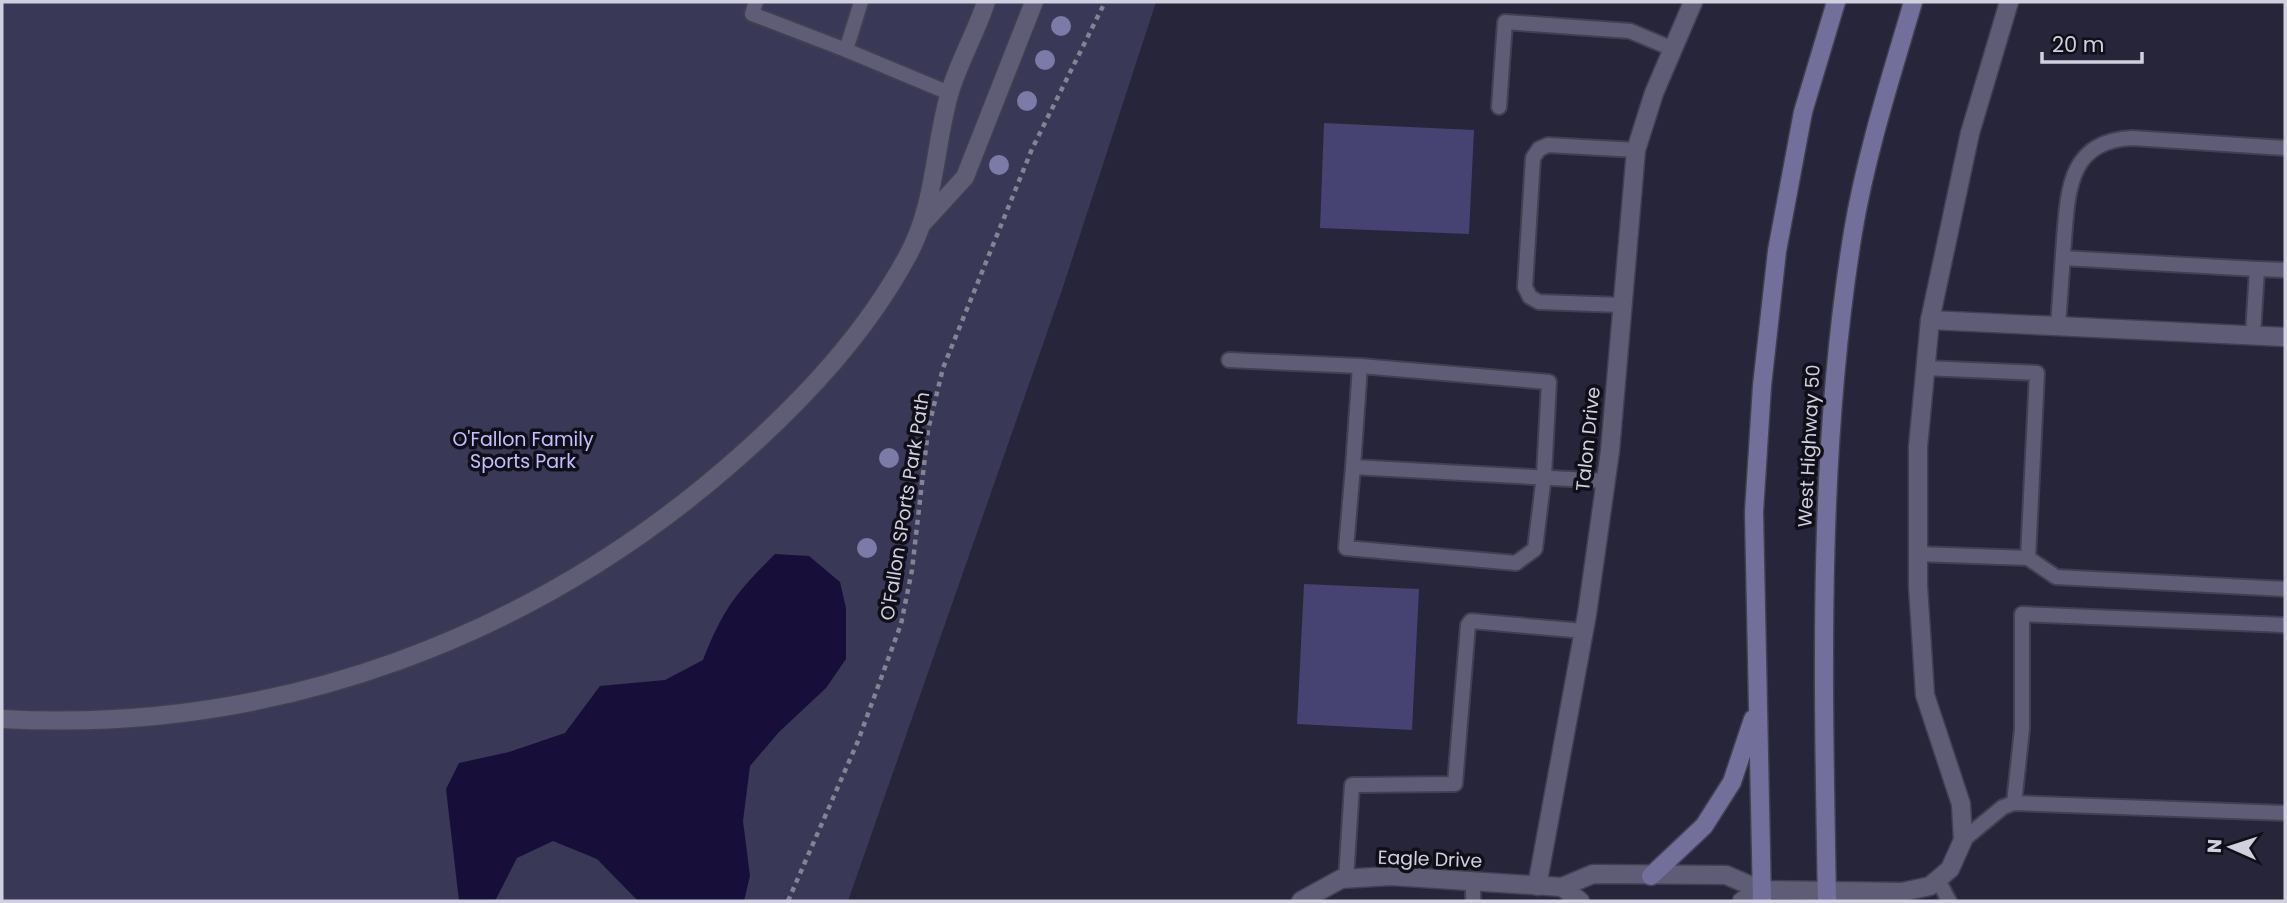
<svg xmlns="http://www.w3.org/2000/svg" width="2287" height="903" viewBox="0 0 2287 903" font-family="Poppins,sans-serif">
	<rect width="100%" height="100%" fill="#262539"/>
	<path fill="#393857" d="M2,2H1156L1062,290L848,901H2Z"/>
	<path fill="#170f3a" d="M775,554L809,556L840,582L846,608V659L826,688L779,732L750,766L743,821L750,876L744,901H638L597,859L553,841L517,858L495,901H459L446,789L459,763L509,752L565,733L600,686L665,680L703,660C723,609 736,593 775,554Z"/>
	<g fill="#464272">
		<path d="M1324,123L1474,130L1469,234L1320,228Z"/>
		<path d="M1304,584L1419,589L1412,730L1297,724Z"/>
	</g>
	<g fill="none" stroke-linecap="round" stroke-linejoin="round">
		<defs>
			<g id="service">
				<path d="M756,2L752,14L846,50"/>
				<path d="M861,2L846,50L949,93"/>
				<path d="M1499,107L1505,22L1630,31L1673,49"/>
				<path d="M2063,258L2257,269"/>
				<path d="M1621,305L1539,302L1530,297L1525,287L1533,158L1539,149L1548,145L1636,150"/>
				<path d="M2058,326C2060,297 2062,269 2064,240C2068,189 2069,141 2132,138L2285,148"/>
				<path d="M2253,335L2257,269L2285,270"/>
				<path d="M1229,360L1360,366L1353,467L1606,481"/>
				<path d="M1353,467L1346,548L1516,563L1535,549L1544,475L1549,382L1360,366"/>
				<path d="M1918,554L2028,558L2037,373L1925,368"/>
				<path d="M2028,558L2056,577L2285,589"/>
				<path d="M2014,803L2022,729V614L2285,625"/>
				<path d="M1963,840L2003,807L2014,803L2285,813"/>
				<path d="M1346,879L1352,785L1455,784L1468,625L1471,621L1584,631"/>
				<path d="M1938,880L1949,901"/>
				<path d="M1473,901V881"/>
			</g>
			<g id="minor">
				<path d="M923,223L965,177L1034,2"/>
				<path d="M1930,320L2285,337"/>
				<path d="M2,719C277,734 535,638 740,456C805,398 865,334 907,257C935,207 934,149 949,95C958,63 976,33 986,2"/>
				<path d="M1537,886L1587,614L1610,451L1636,150L1654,93L1693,2"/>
				<path d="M1562,887L1580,901"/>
				<path d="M1301,901L1341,879L1391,876L1562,887L1593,874L1726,875L1761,890L1902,892L1930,886L1950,869L1963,840L1961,804L1925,695L1918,586V447L1930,320L1970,133L2009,2"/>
				<path d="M1742,901L1761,890"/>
			</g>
			<g id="secondary">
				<path d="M1651,876L1704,826L1732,782L1753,719"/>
				<path d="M1762,901L1754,512L1762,386L1777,251L1803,112L1836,2"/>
				<path d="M1827,901C1823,678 1817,453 1853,232C1866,154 1891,77 1913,2"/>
			</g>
		</defs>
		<use href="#service" stroke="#414051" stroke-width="18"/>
		<use href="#minor" stroke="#414051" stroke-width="21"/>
		<use href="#secondary" stroke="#414051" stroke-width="21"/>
		<path stroke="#838393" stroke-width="4.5" stroke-dasharray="5 5" stroke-linecap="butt" d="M788,901L858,741L901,624L912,570L928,430L943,368L1032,149L1105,2"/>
		<use href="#service" stroke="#5e5d75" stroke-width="14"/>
		<use href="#minor" stroke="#5e5d75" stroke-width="18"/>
		<use href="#secondary" stroke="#72709b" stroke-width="18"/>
	</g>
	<g fill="#7c7aa6">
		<circle cx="1061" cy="26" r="10"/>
		<circle cx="1045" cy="60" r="10"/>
		<circle cx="1027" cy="101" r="10"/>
		<circle cx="999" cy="165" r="10"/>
		<circle cx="889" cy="458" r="10"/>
		<circle cx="867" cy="548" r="10"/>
	</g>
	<g text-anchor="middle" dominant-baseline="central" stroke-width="7" stroke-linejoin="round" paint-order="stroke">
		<g font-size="19" fill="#c3c0ff" stroke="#100f19">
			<text x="523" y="439">O'Fallon Family<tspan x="523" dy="22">Sports Park</tspan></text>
		</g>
		<g font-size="19" fill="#d0d0de" stroke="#100f19">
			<text transform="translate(1588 439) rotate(-84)">Talon Drive</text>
			<text transform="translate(1809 446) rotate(-87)">West Highway 50</text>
			<text transform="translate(905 506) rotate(-81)">O'Fallon SPorts Park Path</text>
			<text transform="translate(1430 859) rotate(2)">Eagle Drive</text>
		</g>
	</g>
	<rect width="2287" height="903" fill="none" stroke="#d0d0de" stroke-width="7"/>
	<g transform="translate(2231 847) rotate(273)" stroke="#100f19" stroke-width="5" paint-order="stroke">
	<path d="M0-5L12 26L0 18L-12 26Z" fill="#d0d0de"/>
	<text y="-10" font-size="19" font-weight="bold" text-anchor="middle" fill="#d0d0de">N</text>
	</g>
	<path d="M2042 52v10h100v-10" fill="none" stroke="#d0d0de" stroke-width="3.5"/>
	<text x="2052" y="52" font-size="21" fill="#d0d0de" stroke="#100f19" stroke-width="5" paint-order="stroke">20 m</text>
</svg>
